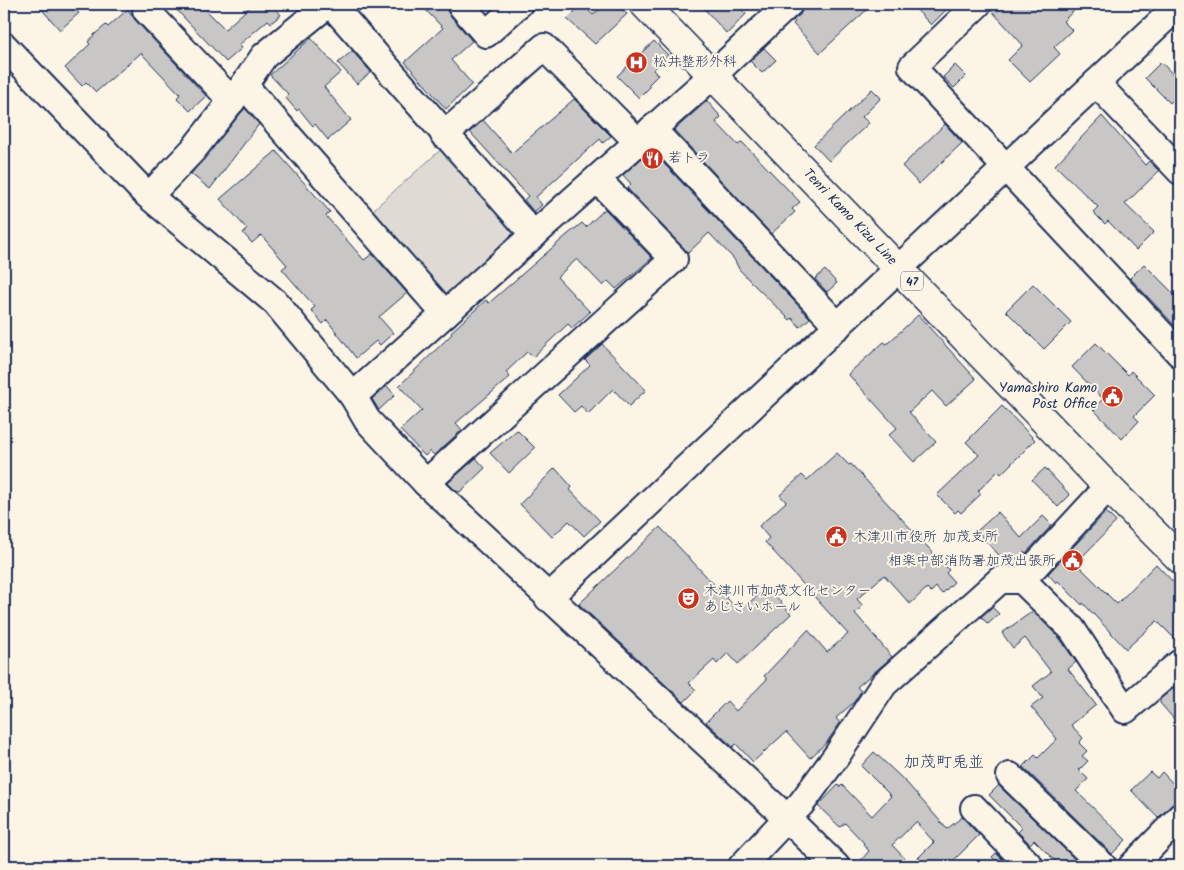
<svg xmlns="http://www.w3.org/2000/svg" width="1184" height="870" viewBox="0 0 1184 870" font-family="Kalam,'Klee One',sans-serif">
	<rect width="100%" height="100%" fill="#fcf5e5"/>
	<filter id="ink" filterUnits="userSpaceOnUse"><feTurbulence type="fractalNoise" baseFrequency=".02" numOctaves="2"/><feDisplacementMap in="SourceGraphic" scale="10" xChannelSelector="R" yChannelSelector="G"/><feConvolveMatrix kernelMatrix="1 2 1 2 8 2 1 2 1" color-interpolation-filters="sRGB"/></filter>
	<g filter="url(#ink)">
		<path fill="#dfdbd4" stroke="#7d8599" d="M445,146L520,231L439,301L366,216Z"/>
		<g fill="#c8c7c6" stroke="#1b2f5e" fill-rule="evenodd">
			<path d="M37,4H70L79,13L60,30Z"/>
			<path d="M171,4H200L225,29L253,4H272L281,15L271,23L268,20L239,45L242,48L226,62Z"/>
			<path d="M420,4H445L449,14L472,41L451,60L472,84L446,109L405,62L443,28Z"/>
			<path d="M582,4L593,15L605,4H616L627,14L595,44L567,19Z"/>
			<path d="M700,4H736L746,14L727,34Z"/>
			<path d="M805,4H873L820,53L793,24L795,22L793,20L800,15Z"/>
			<path d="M911,4H952L931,25Z"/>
			<path d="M993,4H1081L1063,21L1072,30L1054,47L1060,54L1030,82L1008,60L1023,45L991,10Z"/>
			<path d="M128,9L135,20L206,96L190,111L177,98L180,94L141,53L96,92L86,82L82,86L65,68L90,44L88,42L95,34L106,25L108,27Z"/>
			<path d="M311,38L341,72L324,87L351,120L328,140L315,124L313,126L299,109L297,111L285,97L288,94L270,75Z"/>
			<path d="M654,41L668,55L653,70L658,75L648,85L650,87L639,98L617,76Z"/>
			<path d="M764,48L776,60L762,73L750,61Z"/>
			<path d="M352,51L371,72L357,84L338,63Z"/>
			<path d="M1161,62L1180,82V93L1170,103L1145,78Z"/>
			<path d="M955,65L966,76L954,88L943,77Z"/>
			<path d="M872,89L881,98L862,117L869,123L829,161L814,145Z"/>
			<path d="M574,99L611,136L603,143L600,139L536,197L542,205L534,212L524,200L528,196L470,132L483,120L512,153Z"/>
			<path d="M707,101L721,117L716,122L738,145L742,142L800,202L792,209L795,212L771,234L674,130Z"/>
			<path d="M245,108L259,124L210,189L191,174Z"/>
			<path d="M1102,116L1145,165L1149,161L1159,171L1125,204L1154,232L1136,250L1108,221L1105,224L1093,212L1098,207L1055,165Z"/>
			<path d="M945,124L962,143L919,184L902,166Z"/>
			<path d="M651,150L810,318L800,327L792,318L790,320L751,282L739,269L734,259L709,233L688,253L627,188L631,184L623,175Z"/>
			<path d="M276,151L330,212L326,216L364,260L372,254L407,293L379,317L393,333L380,345L376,341L356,358L327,320L323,324L311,310L315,307L282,269L287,265L261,235L252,243L243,233L247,229L220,199Z"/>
			<path d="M605,209L652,258L616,289L608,281L603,286L577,259L557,277L590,312L572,328L568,324L533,357L527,352L506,372L510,377L456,423L462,430L434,455L430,451L425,456L400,430L422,410L399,386L452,334L451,332L486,300L489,303L567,235L582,223L586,227Z"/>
			<path d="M1144,264L1180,300V331L1130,278Z"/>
			<path d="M825,270L837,283L827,292L815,279Z"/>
			<path d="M1033,284L1071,322L1044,349L1006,311Z"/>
			<path d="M918,315L976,379L946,406L932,391L909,412L936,442L914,462L889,435L897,428L848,374L884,342L887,344Z"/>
			<path d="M1096,343L1128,375L1131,371L1155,395L1134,416L1139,421L1122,439L1093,409L1103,399L1072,367Z"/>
			<path d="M602,344L646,390L629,406L613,389L588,414L581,406L574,412L558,395L590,365L585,360Z"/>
			<path d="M387,386L395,395L379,410L372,399Z"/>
			<path d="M1002,406L1035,440L1001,474L998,471L978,491L981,494L961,513L958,510L955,513L937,495L979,455L966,442Z"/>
			<path d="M517,430L535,448L509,473L490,453Z"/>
			<path d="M837,453L849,465L851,464L949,570L946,573L954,582L942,594L936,587L931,592L927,588L910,604L884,575L857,599L863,606L855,613L892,657L857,687L861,691L854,702L836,718L840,723L827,742L810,758L786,732L753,762L736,744L733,747L706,722L727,701L736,711L767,679L764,676L808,630L827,652L848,634L765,542L769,538L759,526L786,502L780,495L802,475L807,480Z"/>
			<path d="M476,458L485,468L460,492L456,491L448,483Z"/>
			<path d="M555,468L572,487L570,490L600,521L584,536L569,521L552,537L520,504Z"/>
			<path d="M1045,468L1070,495L1058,507L1032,480Z"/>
			<path d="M998,512L1021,538L1043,516L1052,525L1026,553L1025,552L1008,565L977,531Z"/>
			<path d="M1106,512L1116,522L1076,563L1117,604L1156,564L1180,589V644L1157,621L1126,649L1083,603L1082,605L1058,581L1056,583L1048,574Z"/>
			<path d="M660,527L739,611L768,587L791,614L738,664L728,653L717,664L714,660L689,683L696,690L684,702L579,604Z"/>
			<path d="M992,607L999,614L988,624L981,617Z"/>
			<path d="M1033,611L1060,639L1076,662L1068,669L1096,705L1071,725L1083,738L1079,743L1087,751L1082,756L1088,761L1079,770L1088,779L1076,791L1126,840L1112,854L1023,767L1035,755L1038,758L1057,739L1031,707L1043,698L1033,686L1051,672L1025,638L1013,648L1002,633Z"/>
			<path d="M1174,688L1180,696V726L1160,703V699Z"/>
			<path d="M874,752L906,782L947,829L962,817L979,835L948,866H856L869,851L863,844L864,843L845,823L840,827L818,806L838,785L840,787L842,785L872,816L891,796L861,766ZM916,822L934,842L911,865L892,845Z"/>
			<path d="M1150,772L1157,778L1162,772L1180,791V797L1158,818L1131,790Z"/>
			<path d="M999,785L1000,787L1082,866H1060L1034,840L1030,844L1018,832L1022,828L989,795Z"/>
			<path d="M996,853L1007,864L1005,866H1001L992,857Z"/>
		</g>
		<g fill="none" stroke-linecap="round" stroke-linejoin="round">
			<defs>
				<g id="minor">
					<path d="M331,4L534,235"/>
					<path d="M460,4L486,34L519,4"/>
					<path d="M978,4L912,67L1180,354"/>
					<path d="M146,10L232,101"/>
					<path d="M4,46L144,192L275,302L353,396L367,420L426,483L787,818L742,866"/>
					<path d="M1096,83L1180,171"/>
					<path d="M244,85L445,314"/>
					<path d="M652,129L838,326"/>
					<path d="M444,135L544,47L638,142"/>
					<path d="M149,196L193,150L244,85L264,56L328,4"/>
					<path d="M353,396L712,76L789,4"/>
					<path d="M426,483L674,259L597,179"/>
					<path d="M1022,580L1072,629L1125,710L1180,663"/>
					<path d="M548,598L1180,4"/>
					<path d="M1010,776L1103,866"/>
					<path d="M974,808L1030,866"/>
					<path d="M836,866L787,818L801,804L837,755L884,684L1000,580H1022L1108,487"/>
					<path d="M1132,866L1180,817"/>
				</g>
				<path id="major" d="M644,4L1108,487L1180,559"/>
			</defs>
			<use href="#minor" stroke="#1b2f5e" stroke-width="30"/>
			<use href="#major" stroke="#1b2f5e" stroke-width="31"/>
			<use href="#minor" stroke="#fcf5e5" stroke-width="26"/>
			<use href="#major" stroke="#fcf5e5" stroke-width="28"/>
		</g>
	</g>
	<defs>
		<symbol id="hospital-disc" viewBox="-11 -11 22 22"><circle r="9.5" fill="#c8321e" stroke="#fcf5e5"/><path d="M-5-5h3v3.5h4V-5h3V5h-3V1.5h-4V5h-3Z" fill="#fff"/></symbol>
		<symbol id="restaurant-disc" viewBox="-11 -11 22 22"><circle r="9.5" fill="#c8321e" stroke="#fcf5e5"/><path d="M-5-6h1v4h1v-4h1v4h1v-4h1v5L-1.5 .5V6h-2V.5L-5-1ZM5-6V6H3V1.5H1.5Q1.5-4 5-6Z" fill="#fff"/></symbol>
		<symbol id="civic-disc" viewBox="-11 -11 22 22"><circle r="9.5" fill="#c8321e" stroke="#fcf5e5"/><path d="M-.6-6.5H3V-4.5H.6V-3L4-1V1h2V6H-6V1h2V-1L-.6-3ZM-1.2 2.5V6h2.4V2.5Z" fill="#fff"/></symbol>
		<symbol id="theatre-disc" viewBox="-11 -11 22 22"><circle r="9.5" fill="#c8321e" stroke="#fcf5e5"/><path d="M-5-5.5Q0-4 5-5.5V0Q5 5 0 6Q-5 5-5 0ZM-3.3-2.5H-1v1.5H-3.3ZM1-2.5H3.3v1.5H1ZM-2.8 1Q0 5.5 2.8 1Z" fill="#fff"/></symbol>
	</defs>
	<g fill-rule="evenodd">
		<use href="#hospital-disc" x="624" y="50" width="25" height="25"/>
		<use href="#restaurant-disc" x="640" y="146" width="25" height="25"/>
		<use href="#civic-disc" x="1100" y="384" width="25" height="25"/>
		<use href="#civic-disc" x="824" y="524" width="25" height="25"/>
		<use href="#civic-disc" x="1060" y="548" width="25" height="25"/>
		<use href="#theatre-disc" x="676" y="586" width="25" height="25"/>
	</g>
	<g text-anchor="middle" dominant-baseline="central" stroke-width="4" stroke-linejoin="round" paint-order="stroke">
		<rect fill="#fcf5e5" stroke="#5e6a86" stroke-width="1" x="901" y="271.5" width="22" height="19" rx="4"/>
		<g font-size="12" font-weight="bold" fill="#1b2f5e">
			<text x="912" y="281">47</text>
		</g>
		<g font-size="14" fill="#1b2f5e" stroke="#fcf5e5" text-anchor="start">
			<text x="653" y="62">松井整形外科</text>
			<text x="668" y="158">若トラ</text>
			<text x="1097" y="388" text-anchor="end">Yamashiro Kamo<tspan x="1097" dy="16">Post Office</tspan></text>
			<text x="853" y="537">木津川市役所 加茂支所</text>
			<text x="1056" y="561" text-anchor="end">相楽中部消防署加茂出張所</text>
			<text x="704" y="591">木津川市加茂文化センター<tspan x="704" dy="16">あじさいホール</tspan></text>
		</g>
		<g font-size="14" fill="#1b2f5e" stroke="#fcf5e5">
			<text transform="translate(850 217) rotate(46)">Tenri Kamo Kizu Line</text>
		</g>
		<g font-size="16" fill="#1b2f5e" stroke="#fcf5e5">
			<text x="944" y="762">加茂町兎並</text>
		</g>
	</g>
	<rect width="1184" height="870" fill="none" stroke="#fcf5e5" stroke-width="20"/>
	<rect x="10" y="10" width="1164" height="850" fill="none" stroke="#1b2f5e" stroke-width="2" filter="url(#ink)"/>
</svg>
